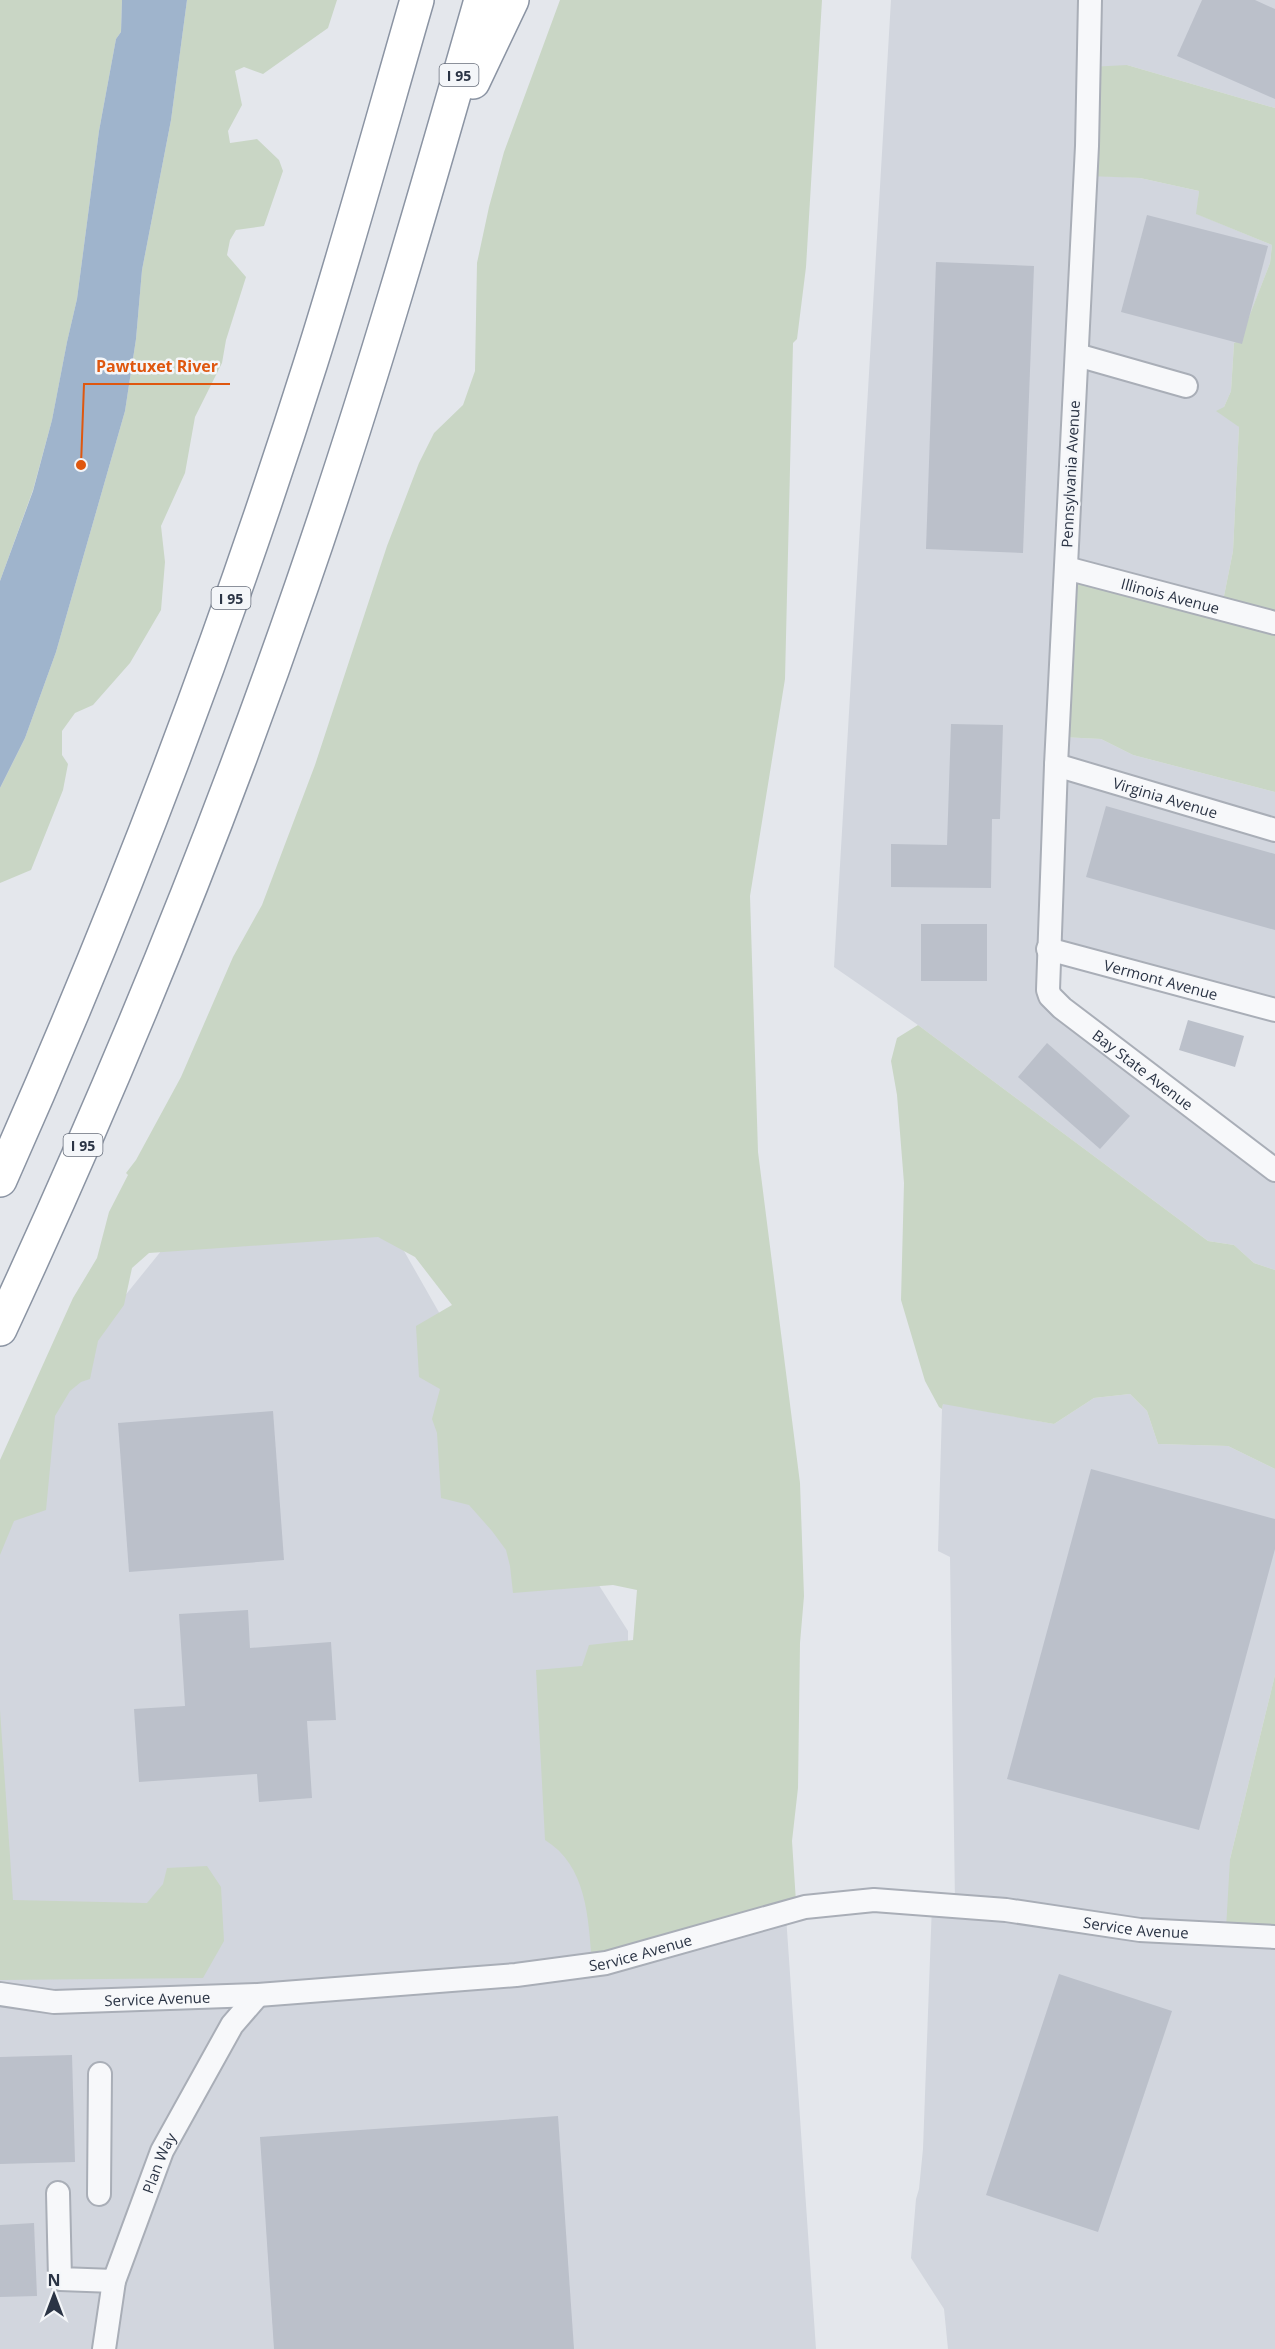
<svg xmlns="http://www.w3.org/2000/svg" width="1275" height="2349" viewBox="0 0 1275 2349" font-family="'Open Sans',sans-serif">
	<rect width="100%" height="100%" fill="#e4e7ec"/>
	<g fill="#d2d6de">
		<path d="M891,0H1275V108L1127,65L1088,175L1140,178L1199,191L1197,214L1272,245L1270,263L1240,341L1234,343L1231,391L1224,407L1239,427L1233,551L1222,606L1062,737L1101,739L1133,755L1275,792V1008L1061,952L1050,992L1275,1169V1270L1254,1263L1234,1245L1208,1241L918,1025L834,967Z"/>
		<path d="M391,1228L553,1513L628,1631V1891L782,1858L816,2349H0V1495L64,1371L166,1245Z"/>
		<path d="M1130,1394L1147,1411L1158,1444L1228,1446L1275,1469V1675L1230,1859L1275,1931V2349H948L944,2309L911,2258L916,2199L919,2189L923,2149L932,1904L955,1902L950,1557L938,1551L942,1409L943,1403L1054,1424L1094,1398Z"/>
	</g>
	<g fill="#c9d6c5">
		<path d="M0,0H122L121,32L116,39L99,131L77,299L67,342L52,420L33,490L0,581Z"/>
		<path d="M187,0H337L328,28L263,74L244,67L235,71L242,105L228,131L230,143L257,139L279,160L283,171L264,226L236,230L230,240L227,255L246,277L226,340L222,363L195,417L185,473L161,526L165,562L161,610L130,663L93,705L75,713L62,731V755L68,764L63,790L31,870L0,883V788L25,738L56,652L125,411L136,339L142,270L171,120Z"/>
		<path d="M560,0H822L806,267L797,339L793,343L785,679L750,896L758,1152L800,1483L804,1596L800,1643L798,1788L792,1841L796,1902L592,1962C588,1917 587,1866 545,1840L536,1670L582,1666L589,1645L633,1640L637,1590L613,1585L513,1593L510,1566L506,1550L492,1531L469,1505L441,1498L437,1433L432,1419L440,1389L419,1377L416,1326L452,1305L415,1257L378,1237L149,1253L132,1268L124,1305L98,1341L90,1379L81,1382L70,1391L55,1416L46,1510L14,1521L0,1555V1460L73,1298L97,1258L109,1212L128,1175L126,1173L136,1160L181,1077L233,957L262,905L315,765L387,546L419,463L434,433L463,405L475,371L477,263L489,207L504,152Z"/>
		<path d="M1127,65L1275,108V792L1133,755L1101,739L1061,737L1067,571L1222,606L1233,551L1239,427L1216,411L1224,407L1231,391L1234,343L1240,340L1270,263L1272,245L1196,214L1199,191L1140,178L1088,176L1090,67Z"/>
		<path d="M918,1025L1208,1241L1234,1245L1254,1263L1275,1270V1469L1228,1446L1158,1444L1147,1411L1130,1394L1094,1398L1054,1424L943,1404L942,1409L939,1407L925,1381L901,1300L904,1183L897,1095L891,1061L897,1038Z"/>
		<path d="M1275,1675V1931L1226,1929L1230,1859Z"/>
		<path d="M0,1710L13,1900L147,1903L163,1884L167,1868L207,1866L221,1887L224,1941L203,1978L0,1980Z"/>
	</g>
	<path fill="#9fb4cc" d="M122,0H187L171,120L142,270L136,339L125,411L56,652L25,738L0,788V581L33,491L52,420L67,342L77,299L99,131L116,39L121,32Z"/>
	<g fill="#bbc0ca">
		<path d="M1202,0H1255L1275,9V99L1177,56Z"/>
		<path d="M1147,215L1268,246L1242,344L1121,312Z"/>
		<path d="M936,262L1034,266L1023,553L926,549Z"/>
		<path d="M951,724L1003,725L1000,819H992L991,888L891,887V844L947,845Z"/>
		<path d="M1106,806L1275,854V930L1086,877Z"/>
		<rect x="921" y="924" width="66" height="57"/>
		<path d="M1188,1020L1244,1036L1235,1067L1179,1050Z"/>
		<path d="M1047,1043L1130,1116L1100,1149L1018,1077Z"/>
		<path d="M273,1411L284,1560L129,1572L118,1423Z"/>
		<path d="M1091,1469L1275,1519V1549L1199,1830L1007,1779Z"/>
		<path d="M248,1610L250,1648L331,1642L336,1720L307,1721L312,1798L259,1802L257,1774L139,1782L134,1709L185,1706L179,1614Z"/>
		<path d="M1059,1974L1172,2011L1098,2232L986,2195Z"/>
		<path d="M72,2055L75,2162L0,2164V2057Z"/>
		<path d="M558,2116L574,2349H274L260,2137Z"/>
		<path d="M34,2223L37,2296L0,2297V2225Z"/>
	</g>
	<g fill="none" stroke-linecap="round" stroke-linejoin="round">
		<defs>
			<g id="minor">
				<path id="s1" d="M1090,0L1087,146L1056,765L1048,990L1050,996L1062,1008L1275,1170"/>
				<path d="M1077,355L1186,386"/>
				<path id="s2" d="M1066,568L1275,623"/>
				<path id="s3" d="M1056,765L1275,830"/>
				<path id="s4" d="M1048,949L1275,1010"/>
				<path id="s5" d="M0,1994L54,2002L258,1995L516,1975L606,1963L805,1907L874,1900L1006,1910L1140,1930L1275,1937"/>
				<path d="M58,2193L60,2279L114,2281"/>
				<path d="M99,2194L100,2074"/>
				<path id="s6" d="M104,2349L114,2281L162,2151L232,2025L258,1995"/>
			</g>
			<g id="highway">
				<path d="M473,82L512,0"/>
				<path d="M0,1180C119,913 223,640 311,362C349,242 382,121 417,0"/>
				<path d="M0,1329C113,1086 215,838 302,585C369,392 425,196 481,0"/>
			</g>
		</defs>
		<use href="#minor" stroke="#a9aeb7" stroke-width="26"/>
		<use href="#highway" stroke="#8b94a3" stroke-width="36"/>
		<use href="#minor" stroke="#f7f8fa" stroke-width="22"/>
		<use href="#highway" stroke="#fff" stroke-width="33"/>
	</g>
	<g text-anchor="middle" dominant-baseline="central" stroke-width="5" stroke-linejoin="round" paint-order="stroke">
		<g fill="#f4f6f9" stroke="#676e7b" stroke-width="1.5">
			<rect x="439.5" y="64" width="39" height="22" rx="4.5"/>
			<rect x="211.5" y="587" width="39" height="22" rx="4.5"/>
			<rect x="63.5" y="1134" width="39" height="22" rx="4.5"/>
		</g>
		<g font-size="14" font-weight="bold" fill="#2b3445">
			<text x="459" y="75">I 95</text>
			<text x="231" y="598">I 95</text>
			<text x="83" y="1145">I 95</text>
		</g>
		<g font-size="15" fill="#2b3445" stroke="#f4f6f9">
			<text transform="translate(1070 474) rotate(-87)">Pennsylvania Avenue</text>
			<text stroke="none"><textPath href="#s2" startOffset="108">Illinois Avenue</textPath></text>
			<text stroke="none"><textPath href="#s3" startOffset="114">Virginia Avenue</textPath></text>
			<text stroke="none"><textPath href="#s4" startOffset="117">Vermont Avenue</textPath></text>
			<text stroke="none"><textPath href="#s1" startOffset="1116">Bay State Avenue</textPath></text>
			<text stroke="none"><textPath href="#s5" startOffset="1148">Service Avenue</textPath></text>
			<text stroke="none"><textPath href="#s5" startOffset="644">Service Avenue</textPath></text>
			<text stroke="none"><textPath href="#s5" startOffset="158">Service Avenue</textPath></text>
			<text stroke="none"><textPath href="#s6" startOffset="195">Plan Way</textPath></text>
		</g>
	</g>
	<path fill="none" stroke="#df570f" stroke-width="2" d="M81 465L84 384H230"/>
	<circle fill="#df570f" stroke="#f4f6f9" stroke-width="2" cx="81" cy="465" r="6"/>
	<g font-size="16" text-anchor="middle" font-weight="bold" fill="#df570f" stroke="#f4f6f9" stroke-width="5" stroke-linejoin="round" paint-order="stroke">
		<text x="157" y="372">Pawtuxet River</text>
	</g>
	<g transform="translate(54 2295)" stroke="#f4f6f9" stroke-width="4.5" paint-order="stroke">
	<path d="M0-4.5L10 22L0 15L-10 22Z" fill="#2b3445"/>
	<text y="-9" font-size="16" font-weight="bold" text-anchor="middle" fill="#2b3445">N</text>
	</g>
</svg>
